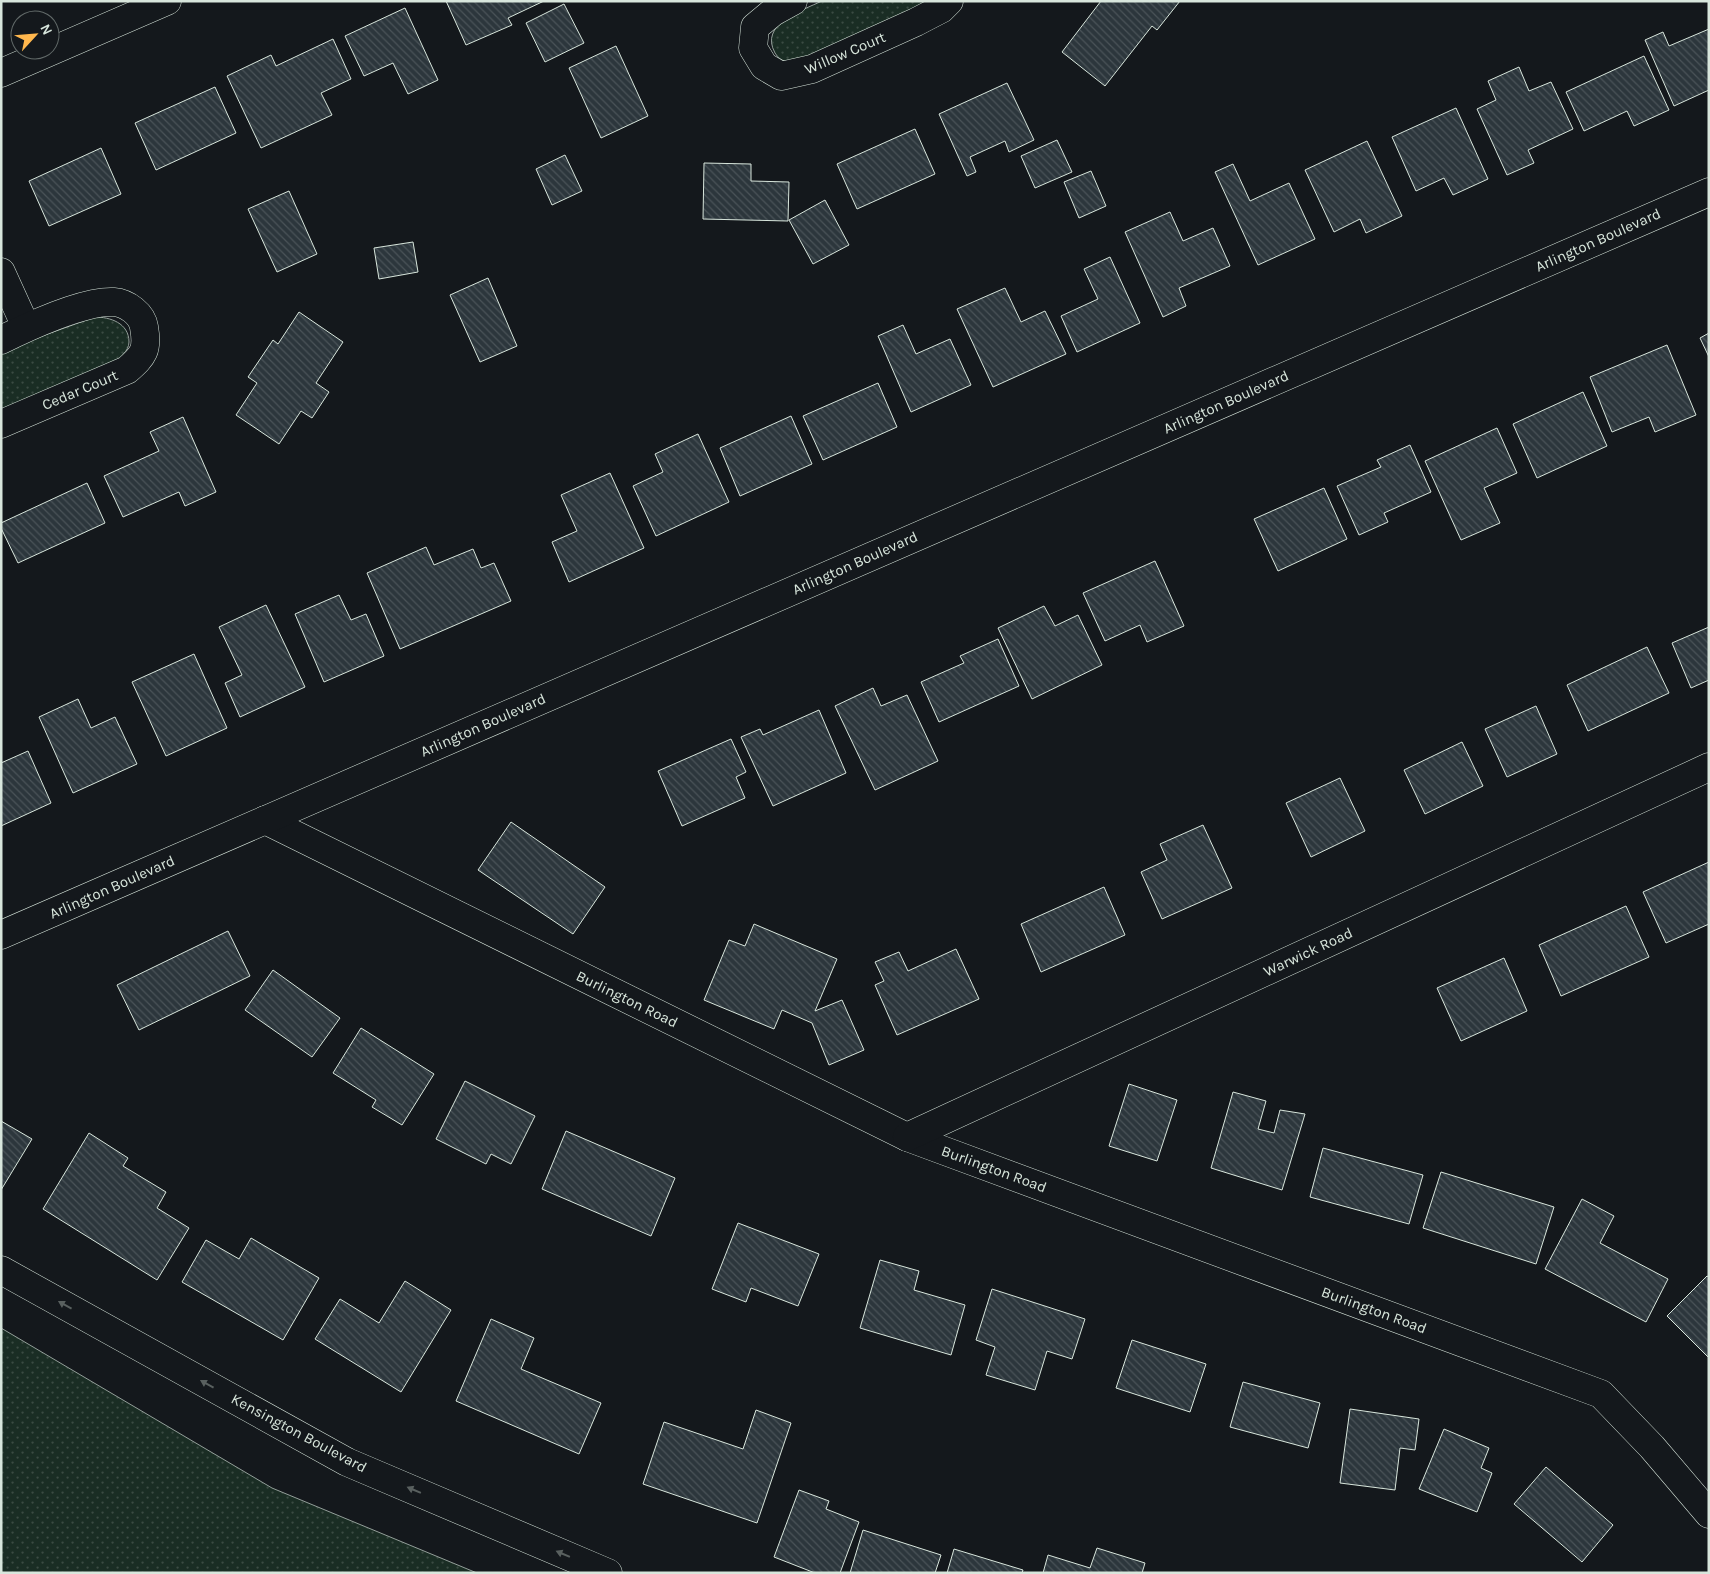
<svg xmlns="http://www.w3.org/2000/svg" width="1710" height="1574" viewBox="0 0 1710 1574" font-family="Karla,sans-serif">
	<defs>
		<pattern id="grass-dots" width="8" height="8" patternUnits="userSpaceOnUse" patternTransform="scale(1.25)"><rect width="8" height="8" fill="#1a2d24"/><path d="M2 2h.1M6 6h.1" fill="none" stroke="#3b4b43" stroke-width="1.8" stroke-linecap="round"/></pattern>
		<pattern id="building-back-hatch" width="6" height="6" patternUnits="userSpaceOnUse" patternTransform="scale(1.25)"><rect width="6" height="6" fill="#2c363c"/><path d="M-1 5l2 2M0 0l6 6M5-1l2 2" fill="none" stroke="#4a5358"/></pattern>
	</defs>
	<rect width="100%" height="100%" fill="#14181c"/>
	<g fill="url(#grass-dots)" stroke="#939e99">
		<path d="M822,1H931L799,61C789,62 781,63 775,53C759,24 801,11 822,1Z"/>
		<path d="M95,317C110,317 129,323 129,342C129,351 119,359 113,365L1,410V353L42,336Z"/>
		<path d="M1,1328L272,1488L477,1573H1Z"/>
	</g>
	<g fill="url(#building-back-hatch)" stroke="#d8e6dc">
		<path d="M446,1H544L508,18L512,25L466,45Z"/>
		<path d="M1101,1H1180L1157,30L1152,26L1105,86L1062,52Z"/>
		<path d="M564,4L584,43L545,62L526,23Z"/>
		<path d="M405,8L438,80L408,94L393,63L364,76L345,36Z"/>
		<path d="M1709,29V90L1674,106L1645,40L1663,32L1669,46Z"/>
		<path d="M333,39L351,79L321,93L332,115L261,148L227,76L271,55L276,66Z"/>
		<path d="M616,46L648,116L601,138L569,68Z"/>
		<path d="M1644,56L1669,110L1634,126L1627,111L1584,131L1566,92Z"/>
		<path d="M1519,67L1529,91L1551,82L1573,129L1528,150L1534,163L1507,175L1477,109L1496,100L1488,81Z"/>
		<path d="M1007,83L1034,140L1009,152L1005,141L970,157L976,172L967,176L939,114Z"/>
		<path d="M215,87L236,133L156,170L135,123Z"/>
		<path d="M1456,108L1488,179L1453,195L1444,178L1416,191L1392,137Z"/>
		<path d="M915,129L935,174L857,209L837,164Z"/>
		<path d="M1057,140L1072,172L1035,188L1021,156Z"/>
		<path d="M1367,141L1402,216L1366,233L1360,219L1334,232L1305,170Z"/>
		<path d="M101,148L121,194L49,226L29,181Z"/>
		<path d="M565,155L582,191L552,205L536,169Z"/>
		<path d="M704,163L751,164V181L789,182L788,221L703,219Z"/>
		<path d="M1233,164L1250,201L1289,183L1315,239L1258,265L1215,172Z"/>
		<path d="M1091,171L1106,206L1079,218L1064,182Z"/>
		<path d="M289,191L317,254L277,272L248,209Z"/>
		<path d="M825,200L849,245L813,264L789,220Z"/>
		<path d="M1170,212L1183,241L1213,228L1230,266L1179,288L1186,306L1163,317L1125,232Z"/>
		<path d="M413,242L418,272L379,279L374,248Z"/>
		<path d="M1110,257L1140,323L1077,352L1061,316L1098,299L1084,269Z"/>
		<path d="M488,278L517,346L480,362L450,295Z"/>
		<path d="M1005,288L1021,322L1045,311L1066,354L993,387L957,309Z"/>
		<path d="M299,312L343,342L316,383L329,392L312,418L301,411L279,444L236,415L257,383L248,377L273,340L278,344Z"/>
		<path d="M903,325L916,354L950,339L971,385L911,412L878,336Z"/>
		<path d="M1709,333V357L1700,338Z"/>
		<path d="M1667,345L1696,415L1655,432L1649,417L1612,432L1590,377Z"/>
		<path d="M878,383L897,427L823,460L803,416Z"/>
		<path d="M1583,392L1607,446L1537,478L1513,424Z"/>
		<path d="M791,416L812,464L740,496L720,448Z"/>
		<path d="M183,417L216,492L185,506L179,492L123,517L104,476L159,451L150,432Z"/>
		<path d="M1497,428L1517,473L1484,488L1500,523L1461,540L1425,461Z"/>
		<path d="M698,434L729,502L656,536L633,486L663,472L655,454Z"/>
		<path d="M1410,445L1431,492L1384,513L1388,522L1359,535L1337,486L1381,467L1377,460Z"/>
		<path d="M610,473L644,548L569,582L552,542L577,531L561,495Z"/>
		<path d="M87,483L105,523L18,563L1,528V523Z"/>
		<path d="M1324,488L1347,539L1278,571L1254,519Z"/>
		<path d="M426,547L434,565L473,549L481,568L494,563L511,601L400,649L367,573Z"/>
		<path d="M1155,561L1184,626L1147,642L1140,625L1105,641L1083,593Z"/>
		<path d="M339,595L351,620L366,614L384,656L324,682L295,614Z"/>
		<path d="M266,605L305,687L240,717L225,683L242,675L219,627Z"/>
		<path d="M1044,606L1055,626L1078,615L1102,665L1032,699L998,628Z"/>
		<path d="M1709,627V680L1691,688L1672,643Z"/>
		<path d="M998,639L1019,686L939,722L921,682L964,663L960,656Z"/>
		<path d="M1647,647L1669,693L1588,731L1567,685Z"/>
		<path d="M194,654L227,728L166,756L132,682Z"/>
		<path d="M873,688L881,706L907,695L938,761L875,790L835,706Z"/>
		<path d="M78,699L91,728L115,717L137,764L73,793L39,717Z"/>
		<path d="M1536,706L1557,754L1507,777L1485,729Z"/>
		<path d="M819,710L846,773L773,806L741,737L760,729L763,735Z"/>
		<path d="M731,739L746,772L736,777L745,798L682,826L658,771Z"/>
		<path d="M1462,742L1483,786L1425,814L1404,770Z"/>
		<path d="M28,751L51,803L1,826V763Z"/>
		<path d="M1340,778L1365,831L1311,857L1286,803Z"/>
		<path d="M511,822L605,887L573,934L478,870Z"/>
		<path d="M1203,825L1232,888L1162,919L1141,872L1167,860L1160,844Z"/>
		<path d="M1709,862V924L1666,943L1643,892Z"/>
		<path d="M1104,887L1125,935L1041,972L1021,924Z"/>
		<path d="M1626,906L1649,957L1561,996L1539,945Z"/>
		<path d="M754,924L837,959L815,1011L842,1000L864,1050L829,1065L812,1023L782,1010L774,1029L704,1000L729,940L745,946Z"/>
		<path d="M228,931L250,976L139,1030L117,985Z"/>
		<path d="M956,949L979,999L897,1035L875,985L884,981L875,962L899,952L908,971Z"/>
		<path d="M1504,958L1527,1011L1461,1041L1437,988Z"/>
		<path d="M273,970L340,1018L312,1057L245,1010Z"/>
		<path d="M361,1028L434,1074L402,1125L372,1107L376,1100L333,1073Z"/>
		<path d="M465,1081L535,1116L511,1164L491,1154L486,1164L436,1139Z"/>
		<path d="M1129,1084L1177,1100L1157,1161L1109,1146Z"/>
		<path d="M1233,1092L1266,1101L1258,1129L1274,1133L1280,1110L1305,1114L1282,1190L1211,1168Z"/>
		<path d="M1,1121L32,1139L1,1190Z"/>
		<path d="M566,1131L675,1178L651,1236L542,1189Z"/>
		<path d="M89,1133L128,1158L123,1166L166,1192L157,1208L189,1228L157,1280L43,1209Z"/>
		<path d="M1323,1148L1423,1175L1409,1224L1310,1197Z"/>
		<path d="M1441,1172L1554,1207L1536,1264L1423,1228Z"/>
		<path d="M1582,1199L1614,1216L1600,1243L1668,1279L1646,1322L1545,1269Z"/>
		<path d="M738,1223L819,1254L798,1306L751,1288L746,1302L712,1289Z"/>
		<path d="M251,1238L319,1278L283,1340L182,1282L206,1240L239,1259Z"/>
		<path d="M880,1260L919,1271L914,1290L965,1305L951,1355L860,1328Z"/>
		<path d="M1707,1276L1709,1277V1358L1667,1316Z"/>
		<path d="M405,1281L451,1310L401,1392L315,1339L340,1299L379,1323Z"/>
		<path d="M992,1289L1085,1319L1072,1359L1047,1351L1035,1390L986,1375L995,1347L976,1340Z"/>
		<path d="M491,1319L534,1338L521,1369L601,1403L579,1454L456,1401Z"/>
		<path d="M1132,1340L1206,1364L1190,1412L1116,1388Z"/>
		<path d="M1243,1382L1320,1403L1308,1448L1230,1427Z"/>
		<path d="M1350,1409L1419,1419L1415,1450L1400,1448L1395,1490L1340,1483Z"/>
		<path d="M756,1410L791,1423L757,1523L643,1484L664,1422L743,1449Z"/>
		<path d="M1444,1429L1489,1448L1481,1468L1492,1473L1477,1512L1419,1489Z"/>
		<path d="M1546,1467L1613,1525L1582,1562L1514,1504Z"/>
		<path d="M799,1490L829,1501L826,1509L859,1522L840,1573H815L774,1557Z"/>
		<path d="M863,1530L941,1555L935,1573H850Z"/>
		<path d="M1097,1548L1145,1563L1142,1573H1043L1048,1555L1090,1568Z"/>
		<path d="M954,1549L1023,1570L1022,1573H947Z"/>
	</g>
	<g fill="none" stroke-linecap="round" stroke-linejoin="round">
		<defs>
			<g id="minor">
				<path d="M793,1L773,12L755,27L753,48L764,66L781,76L812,69L916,22L941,9L949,1"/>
				<path d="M1,73L167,1"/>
				<path d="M1,272L26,327"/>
				<path d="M1,340C27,327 85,300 114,302C127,303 142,314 144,327C148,350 144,355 127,370L1,424"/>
				<path d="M265,820L907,1137L1601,1394L1652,1447L1709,1514"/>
				<path d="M907,1137L1709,767"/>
			</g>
			<g id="tertiary">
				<path d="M1,935L1709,192"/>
				<path d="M1,1270L347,1462L608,1573"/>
			</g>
		</defs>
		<use href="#minor" stroke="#d8e6dc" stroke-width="29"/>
		<use href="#tertiary" stroke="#d8e6dc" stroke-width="29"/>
		<use href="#minor" stroke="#14181c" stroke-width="28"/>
		<use href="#tertiary" stroke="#14181c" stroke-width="28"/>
	</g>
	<defs><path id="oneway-solid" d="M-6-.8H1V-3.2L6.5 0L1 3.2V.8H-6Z" transform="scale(1.25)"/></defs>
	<g fill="#59605f">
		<use href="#oneway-solid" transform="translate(65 1305) rotate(-151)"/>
		<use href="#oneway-solid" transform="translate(207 1384) rotate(-151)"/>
		<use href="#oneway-solid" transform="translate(414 1490) rotate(-157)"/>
		<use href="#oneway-solid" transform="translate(563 1554) rotate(-157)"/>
	</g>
	<g text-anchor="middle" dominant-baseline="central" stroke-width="4" stroke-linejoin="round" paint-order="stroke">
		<g font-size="15" fill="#d8e6dc" stroke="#14181c">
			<text transform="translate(845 53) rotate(-23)">Willow Court</text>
			<text transform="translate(1598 240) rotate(-24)">Arlington Boulevard</text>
			<text transform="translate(80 390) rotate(-23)">Cedar Court</text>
			<text transform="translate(1226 402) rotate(-24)">Arlington Boulevard</text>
			<text transform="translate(855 563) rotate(-24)">Arlington Boulevard</text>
			<text transform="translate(483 725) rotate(-24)">Arlington Boulevard</text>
			<text transform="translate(112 887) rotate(-24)">Arlington Boulevard</text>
			<text transform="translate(1308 952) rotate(-25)">Warwick Road</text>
			<text transform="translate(627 999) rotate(26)">Burlington Road</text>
			<text transform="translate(994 1169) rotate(20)">Burlington Road</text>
			<text transform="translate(1374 1310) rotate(20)">Burlington Road</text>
			<text transform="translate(299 1433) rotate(28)">Kensington Boulevard</text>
		</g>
	</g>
	<rect width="1710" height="1574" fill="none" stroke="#d8e6dc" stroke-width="5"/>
	<g transform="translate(35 35) rotate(64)"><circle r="24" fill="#14181c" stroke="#626a69"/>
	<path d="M0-4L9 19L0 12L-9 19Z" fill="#ffb74d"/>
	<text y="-8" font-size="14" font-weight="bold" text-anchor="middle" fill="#d8e6dc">N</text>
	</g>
</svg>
